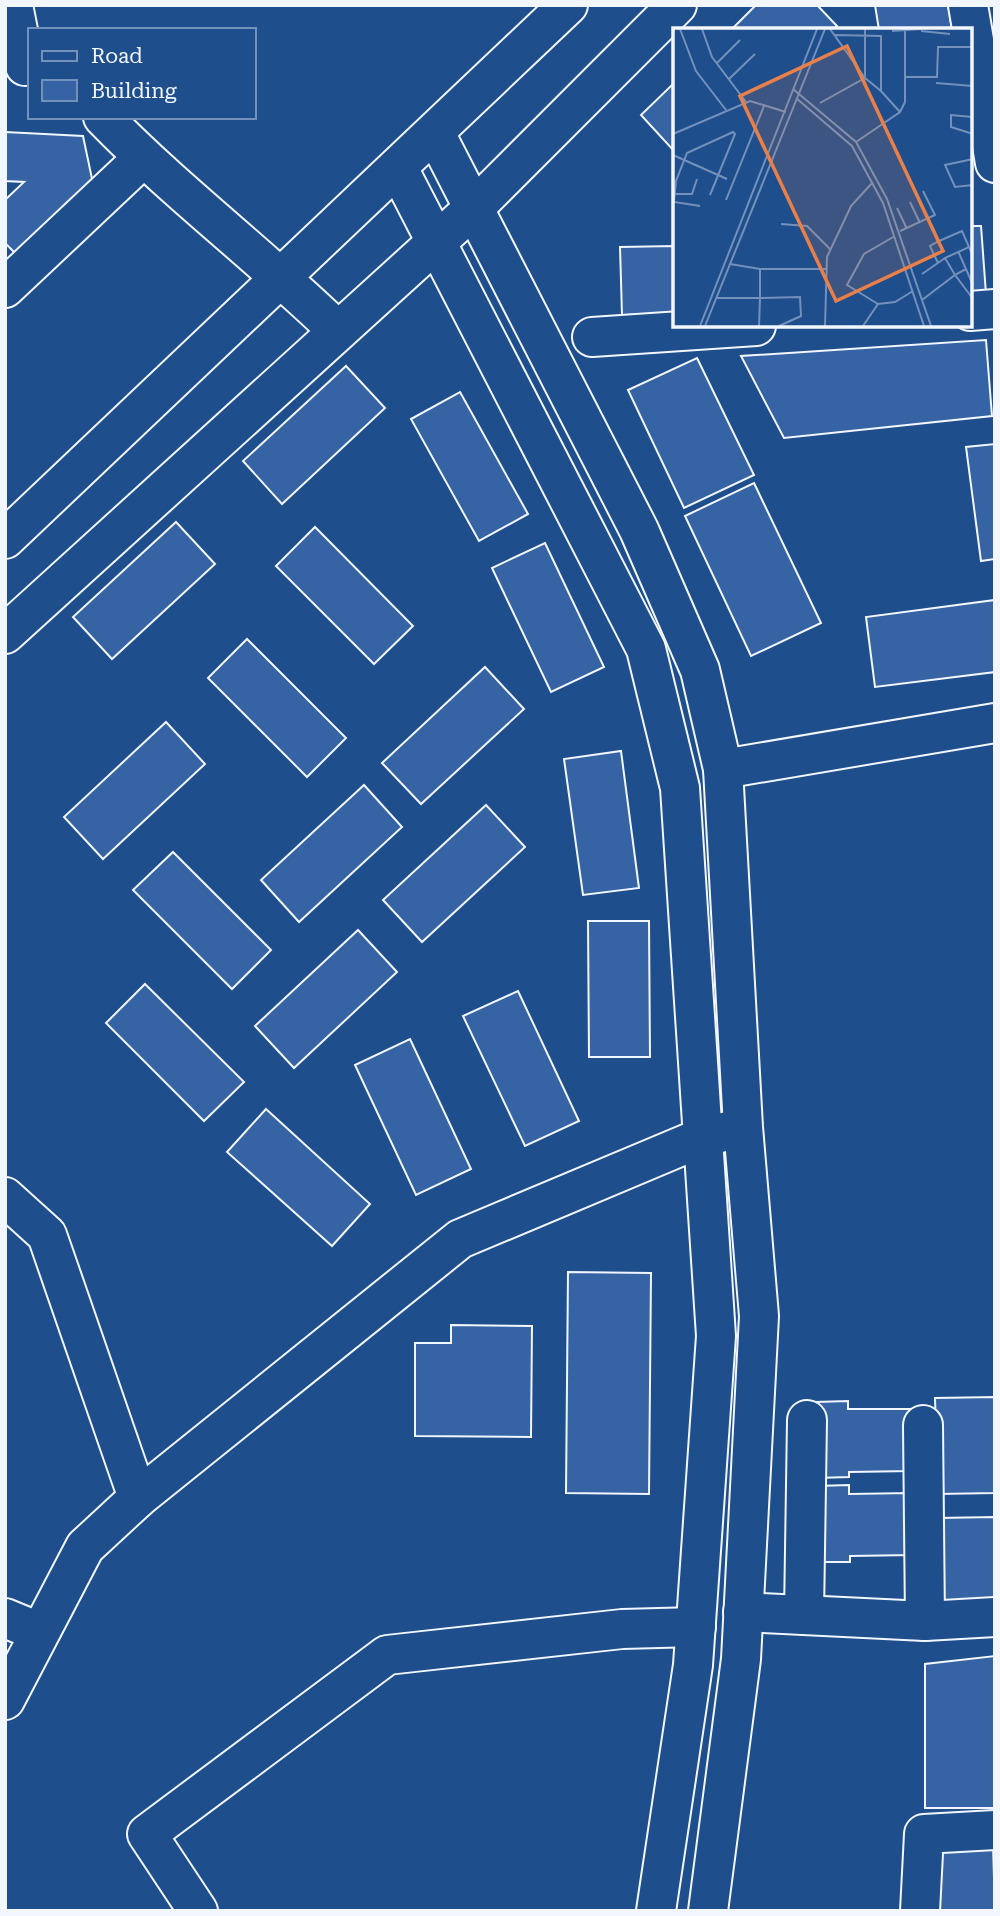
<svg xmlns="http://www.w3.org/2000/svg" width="1000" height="1916" viewBox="0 0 1000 1916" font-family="'Roboto Serif',serif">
	<rect width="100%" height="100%" fill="#1f4e8c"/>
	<g fill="#3563a3" stroke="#f2f6ff" stroke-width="2">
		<path d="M756,5H817L837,26L833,30H731Z"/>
		<path d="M875,5H948L952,30H879Z"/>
		<path d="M674,83V151L641,115Z"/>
		<path d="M5,132L83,136L95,193L16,254L5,243V200L24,182L5,181Z"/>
		<path d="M970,226H981L986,294L970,295Z"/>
		<path d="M674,246V314L622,315L620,247Z"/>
		<path d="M986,340L992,416L784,438L741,356Z"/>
		<path d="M697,358L754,475L684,508L628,390Z"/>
		<path d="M346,366L385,408L282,504L243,461Z"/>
		<path d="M460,392L528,514L479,541L411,419Z"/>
		<path d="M995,444V559L981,561L966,447Z"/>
		<path d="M754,483L821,623L751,656L685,516Z"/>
		<path d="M176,522L215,564L112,659L73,617Z"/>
		<path d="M315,527L413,626L374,664L276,566Z"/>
		<path d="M545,543L604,667L551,692L492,568Z"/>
		<path d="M995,600V672L875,687L866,617Z"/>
		<path d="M247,639L346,738L307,777L208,678Z"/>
		<path d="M485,667L524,709L421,804L382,763Z"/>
		<path d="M166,722L205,764L103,859L64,817Z"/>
		<path d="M621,751L639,888L583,895L564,759Z"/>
		<path d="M364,785L402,827L299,922L261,880Z"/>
		<path d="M486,805L525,847L422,942L383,900Z"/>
		<path d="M173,852L271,950L232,989L133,890Z"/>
		<path d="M588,921H649L650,1057H589Z"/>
		<path d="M358,930L397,972L294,1068L255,1026Z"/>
		<path d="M145,984L244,1082L204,1121L106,1023Z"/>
		<path d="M518,991L579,1121L525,1146L463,1016Z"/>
		<path d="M410,1039L471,1169L416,1195L355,1065Z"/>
		<path d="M266,1109L370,1204L332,1246L227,1152Z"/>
		<path d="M568,1272L651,1273L649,1494L566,1493Z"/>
		<path d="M451,1325L532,1326L531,1437L415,1436V1343H451Z"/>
		<path d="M995,1397V1493L938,1494L935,1398Z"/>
		<path d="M848,1401V1409H910L911,1471L849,1472V1477L816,1478L815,1402Z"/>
		<path d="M849,1485V1494L911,1493L912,1555L850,1556V1562H818L816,1486Z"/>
		<path d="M995,1517V1613L939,1614L937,1518Z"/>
		<path d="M995,1656V1808H925V1664Z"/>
		<path d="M993,1845L995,1911H924L922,1846Z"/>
	</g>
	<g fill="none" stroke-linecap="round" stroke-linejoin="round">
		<defs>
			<g id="minor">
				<path d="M13,5L25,66"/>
				<path d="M968,5L995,163"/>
				<path d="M103,117C177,193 262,257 338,331"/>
				<path d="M435,133L639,530L700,670L723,769L743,1127L759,1316L741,1659L708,1911"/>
				<path d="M398,168L646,649L680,788L716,1336L693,1665L656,1911"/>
				<path d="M5,288L143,158"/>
				<path d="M970,311L995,309"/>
				<path d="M592,337L756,326"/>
				<path d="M723,769L995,723"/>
				<path d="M5,1197L47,1235L138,1498"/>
				<path d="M923,1425L925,1621"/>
				<path d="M743,1612L925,1621L995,1617"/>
				<path d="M804,1615L807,1420"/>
				<path d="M5,1618L39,1632"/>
				<path d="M5,1700L85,1547L138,1498L460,1239L703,1137L728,1131"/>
				<path d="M198,1911L147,1834L387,1655L622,1629L696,1627"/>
				<path d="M920,1911L924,1834L995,1830"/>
			</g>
			<g id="major">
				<path d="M5,539L568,5"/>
				<path d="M5,634L475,207L677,5"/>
			</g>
		</defs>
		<use href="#minor" stroke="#f2f6ff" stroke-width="42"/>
		<use href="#major" stroke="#f2f6ff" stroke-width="42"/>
		<use href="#minor" stroke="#1f4e8c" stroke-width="38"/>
		<use href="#major" stroke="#1f4e8c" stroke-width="38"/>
	</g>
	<g transform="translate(673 28)">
		<rect width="299" height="299" fill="#1f4e8c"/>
		<path fill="none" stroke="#7391ba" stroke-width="2" d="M7,1L23,43L53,82M29,1L39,29L73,74M157,1L192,50V1M219,3L248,1M248,3L277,6M162,7L208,8V63L227,84M44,35L67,12M232,49H264L265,19H300M56,51L82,26M263,55L300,58M120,61L183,114L214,171L258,298M123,70L179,118L210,175L251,298M147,75L192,50L208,63M300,89L278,87V99L300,106M0,106L77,73L113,84M183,114L227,84L232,74V3M0,127L54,151M300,131L272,137L282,159L300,157M1,166H19L24,151M53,172L91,78M237,174L247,195M27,178L1,174L3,153L14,125L60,104L62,106L37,167M224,180L234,201M108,196L134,198L157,221M227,203L262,187L250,163M285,223L300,257M265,235L257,218L266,213L289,203L296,219M57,236L87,241H153M87,241V270L127,269L128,288L106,298M293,241L282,247L272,230L296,219L300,229M249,246L272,230M43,270H87L86,298M249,272L282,247L300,271M205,276L174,257L191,226L222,208M27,298L144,1M32,298L152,1M152,298L154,229L178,178L200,154M190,298L205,276L222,274L240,263"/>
		<path fill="#ea8049" fill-opacity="0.15" stroke="#ea8049" stroke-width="3.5" d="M174,18L270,223L163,273L67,68Z"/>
		<rect width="299" height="299" fill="none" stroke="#f2f6ff" stroke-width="3.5"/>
	</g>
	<rect width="1000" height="1916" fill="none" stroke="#f2f6ff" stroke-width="14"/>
	<rect x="28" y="28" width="228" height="91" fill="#1f4e8c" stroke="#7391ba" stroke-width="2"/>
	<rect x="42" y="51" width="35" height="10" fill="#1f4e8c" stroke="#7391ba" stroke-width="2"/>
	<text x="91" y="63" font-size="21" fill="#f2f6ff">Road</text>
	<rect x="42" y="80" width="35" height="21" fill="#3563a3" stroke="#7391ba" stroke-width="2"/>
	<text x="91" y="98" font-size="21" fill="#f2f6ff">Building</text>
</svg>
